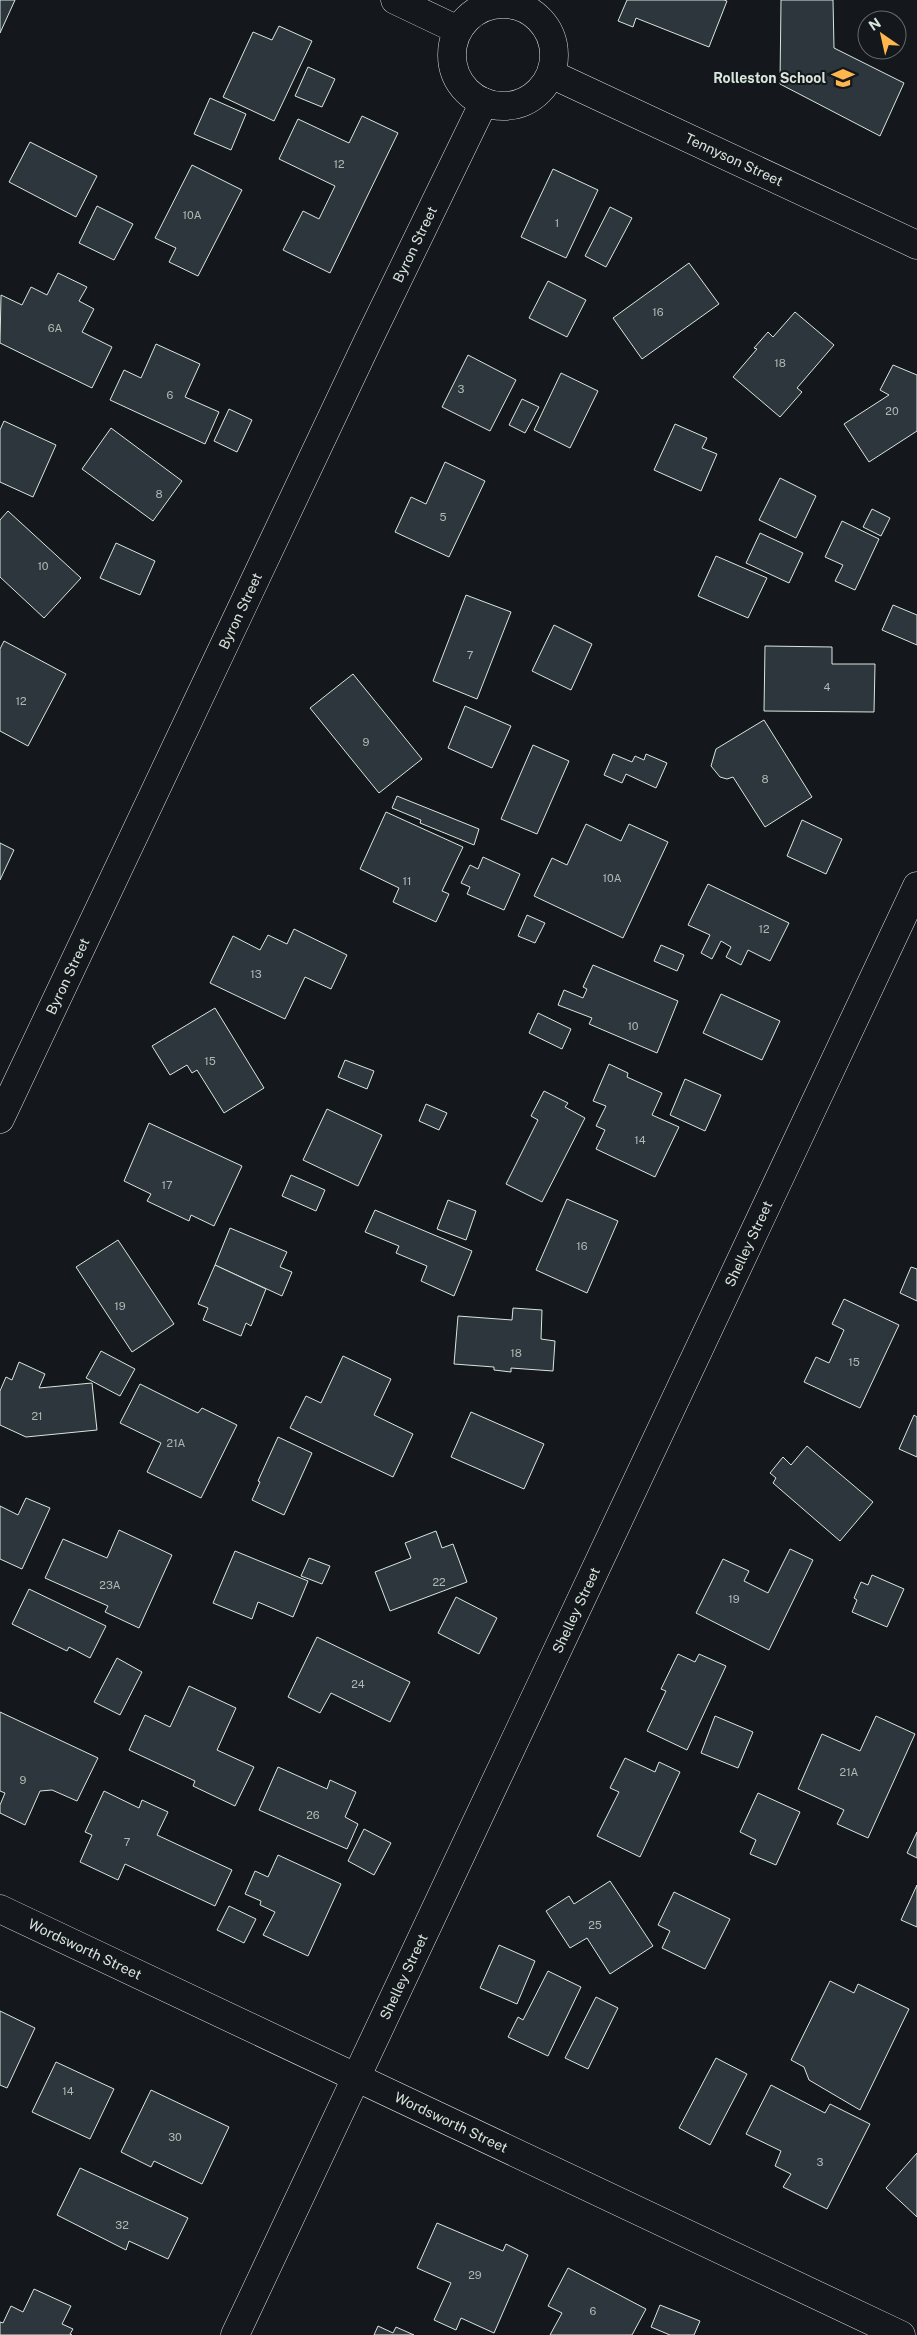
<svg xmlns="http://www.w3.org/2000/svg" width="917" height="2335" viewBox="0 0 917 2335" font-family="'Public Sans',sans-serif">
	<rect width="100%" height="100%" fill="#14181c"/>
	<g fill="#2c363c" stroke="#d8e6dc">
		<path d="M0,0H15L0,33Z"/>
		<path d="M627,0H724L727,1L709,47L636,18L633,27L618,21Z"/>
		<path d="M781,0H833L834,48L904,83L880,136L780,84Z"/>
		<path d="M279,26L312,41L274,121L223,97L253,32L272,40Z"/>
		<path d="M308,67L335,79L322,107L295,96Z"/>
		<path d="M210,98L246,114L231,150L194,134Z"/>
		<path d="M362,116L398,133L330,273L283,250L303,211L319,219L335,186L279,159L298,119L349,143Z"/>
		<path d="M30,142L97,176L76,217L9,182Z"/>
		<path d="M192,165L242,190L198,276L169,262L176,248L155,238Z"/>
		<path d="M553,169L598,190L566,258L521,237Z"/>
		<path d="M97,206L133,224L114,260L79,243Z"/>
		<path d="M610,207L632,218L606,267L585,256Z"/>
		<path d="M689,263L719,304L642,359L613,318Z"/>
		<path d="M58,273L87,287L79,301L94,309L82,332L112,347L92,388L0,343L1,295L22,305L31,287L47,295Z"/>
		<path d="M548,281L586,300L567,337L529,318Z"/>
		<path d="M795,312L834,345L797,388L802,392L780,417L733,377L757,349L754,348L768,332L773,337Z"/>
		<path d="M156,344L200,364L185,397L219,412L205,444L110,400L124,370L141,378Z"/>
		<path d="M468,355L516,380L490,431L442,407Z"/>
		<path d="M893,365L917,375V431L869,462L844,424L889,395L880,390Z"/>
		<path d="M561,373L598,391L570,448L534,430Z"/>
		<path d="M522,399L539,407L525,433L509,425Z"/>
		<path d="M229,409L252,420L237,452L214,441Z"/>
		<path d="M4,421L56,445L33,497L0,482V430Z"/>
		<path d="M675,424L707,438L702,448L717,454L701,491L654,470Z"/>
		<path d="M111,428L182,481L153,521L82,469Z"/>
		<path d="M445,462L485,481L449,557L395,532L411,497L426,504Z"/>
		<path d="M780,478L816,496L796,538L759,520Z"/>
		<path d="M872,509L890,518L881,536L863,527Z"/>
		<path d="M8,511L81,578L44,618L0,577V520Z"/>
		<path d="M842,521L879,539L855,590L835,581L843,565L825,557Z"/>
		<path d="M760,533L803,553L789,583L746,563Z"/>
		<path d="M116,543L155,561L140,595L100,578Z"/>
		<path d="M716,556L767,578L748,618L698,596Z"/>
		<path d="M466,595L511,612L477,699L433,681Z"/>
		<path d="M893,605L917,615V645L882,630Z"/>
		<path d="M554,625L592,644L571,690L532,671Z"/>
		<path d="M4,641L66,674L28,746L0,731V649Z"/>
		<path d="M765,646L832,647V664H875L874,712L764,711Z"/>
		<path d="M353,674L422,759L379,793L310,708Z"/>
		<path d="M465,706L511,726L492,768L448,748Z"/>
		<path d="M764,720L812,797L765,827L733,777L727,779L720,777L711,766L716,749Z"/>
		<path d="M533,745L569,761L537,834L501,819Z"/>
		<path d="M613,754L632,762L635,756L644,760L646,754L667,763L656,788L626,774L622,783L604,775Z"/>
		<path d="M397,796L479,829L474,845L420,823L421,820L392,808Z"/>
		<path d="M386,812L463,847L442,891L449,894L436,922L393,902L399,888L360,869Z"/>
		<path d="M802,820L842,839L826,874L787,856Z"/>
		<path d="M586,824L621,841L629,824L668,842L623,938L534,896L552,858L567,865Z"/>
		<path d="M0,843L14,850L0,880Z"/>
		<path d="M483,857L520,874L504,910L467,894L470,887L461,883L470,865L478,869Z"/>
		<path d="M708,884L789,923L770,961L748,950L741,965L726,957L731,947L721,941L712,959L701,953L710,935L688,925Z"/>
		<path d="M527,915L545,923L535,943L518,936Z"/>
		<path d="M294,929L347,955L331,989L305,977L285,1019L210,983L233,936L260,950L268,935L287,944Z"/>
		<path d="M661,945L684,955L677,971L654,961Z"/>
		<path d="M593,965L678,1001L657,1053L589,1024L592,1018L558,1005L564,990L583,998L587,989L583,987Z"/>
		<path d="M721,994L780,1021L762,1060L703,1033Z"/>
		<path d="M215,1008L264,1088L224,1113L197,1070L192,1073L187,1065L170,1075L152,1046Z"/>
		<path d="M538,1013L571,1029L562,1049L529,1033Z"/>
		<path d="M345,1060L374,1071L367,1089L338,1077Z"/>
		<path d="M609,1064L628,1073L627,1077L662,1093L652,1115L679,1127L655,1177L596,1149L605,1130L596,1126L606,1106L593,1101Z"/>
		<path d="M685,1079L721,1095L705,1131L670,1115Z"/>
		<path d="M544,1091L568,1103L565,1107L585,1118L542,1202L506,1184L538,1120L531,1116Z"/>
		<path d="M426,1104L447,1113L439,1130L419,1121Z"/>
		<path d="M327,1109L382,1135L358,1186L303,1160Z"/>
		<path d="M149,1123L242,1166L214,1226L191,1215L189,1221L147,1201L151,1194L124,1181Z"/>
		<path d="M291,1175L325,1190L316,1211L282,1196Z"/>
		<path d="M567,1199L618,1221L587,1293L536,1270Z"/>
		<path d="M448,1200L476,1211L466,1240L437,1229Z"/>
		<path d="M375,1210L472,1251L454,1296L421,1281L427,1266L396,1253L399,1246L365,1232Z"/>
		<path d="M230,1228L287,1252L280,1267L292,1272L282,1296L215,1265Z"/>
		<path d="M118,1240L174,1324L132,1352L76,1267Z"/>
		<path d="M215,1265L266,1289L251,1326L246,1323L241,1336L203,1320L208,1308L198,1304Z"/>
		<path d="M911,1267L917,1269V1301L900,1293Z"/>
		<path d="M844,1299L899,1325L860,1408L804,1382L816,1357L829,1363L844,1330L832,1324Z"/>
		<path d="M513,1308L542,1310L541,1339L555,1341L553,1371L511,1368V1372L494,1370V1367L454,1364L458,1316L512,1320Z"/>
		<path d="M101,1351L135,1369L120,1396L86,1378Z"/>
		<path d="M343,1356L391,1379L374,1415L413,1434L393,1477L290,1428L306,1396L321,1403Z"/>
		<path d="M19,1362L45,1374L39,1388L92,1383L97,1430L26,1437L0,1425V1391L6,1377L12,1380Z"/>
		<path d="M140,1384L198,1413L202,1408L237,1425L201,1498L147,1472L161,1443L120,1423Z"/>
		<path d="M471,1412L544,1444L524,1489L451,1457Z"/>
		<path d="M914,1415L917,1417V1457L899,1449Z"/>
		<path d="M278,1437L312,1453L284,1515L252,1500L260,1482L258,1481Z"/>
		<path d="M807,1446L873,1502L840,1541L773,1483L776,1478L770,1473L783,1457L791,1465Z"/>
		<path d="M26,1498L50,1508L22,1569L0,1559V1506L18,1515Z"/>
		<path d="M119,1530L172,1555L139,1628L105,1612L108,1606L45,1578L63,1539L107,1558Z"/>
		<path d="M436,1531L442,1548L453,1544L467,1582L390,1611L375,1572L411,1558L405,1543Z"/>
		<path d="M790,1549L813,1560L769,1650L696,1613L723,1559L749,1571L744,1581L768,1593Z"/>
		<path d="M235,1551L308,1581L293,1617L258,1602L252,1619L213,1603Z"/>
		<path d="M309,1558L330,1566L322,1584L301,1576Z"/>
		<path d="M872,1575L904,1589L887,1627L852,1612L857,1600L854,1598L861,1582L868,1585Z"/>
		<path d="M29,1589L106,1626L90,1658L69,1647L67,1651L12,1624Z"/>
		<path d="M456,1597L497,1618L479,1654L438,1633Z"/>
		<path d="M317,1637L410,1682L390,1722L331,1693L320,1713L288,1697Z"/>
		<path d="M678,1654L695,1662L699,1654L726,1666L687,1750L647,1731L666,1691L661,1689Z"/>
		<path d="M117,1658L142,1672L120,1715L94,1702Z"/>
		<path d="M189,1686L236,1708L217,1750L254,1767L235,1806L193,1786L195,1781L129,1750L145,1715L170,1727Z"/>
		<path d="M0,1712L98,1758L77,1801L52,1790L40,1791L25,1825L0,1813V1805L5,1793L0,1791Z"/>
		<path d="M715,1716L753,1732L738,1768L701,1753Z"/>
		<path d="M876,1716L915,1734L868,1838L837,1824L844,1810L798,1789L822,1734L860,1751Z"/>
		<path d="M625,1758L655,1772L659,1762L680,1772L640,1857L597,1836L619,1792L610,1788Z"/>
		<path d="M278,1767L327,1789L330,1780L356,1792L345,1817L358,1824L347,1849L259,1810Z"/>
		<path d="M104,1791L139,1808L142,1800L168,1812L157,1835L232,1870L215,1906L125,1864L118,1880L80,1862L92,1835L85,1832Z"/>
		<path d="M758,1793L800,1812L776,1865L750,1854L756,1840L740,1832Z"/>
		<path d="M364,1829L391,1843L374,1875L348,1861Z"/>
		<path d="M917,1832V1858L907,1853Z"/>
		<path d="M278,1855L341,1884L308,1956L263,1935L275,1912L260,1905L261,1901L245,1894L255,1871L268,1877Z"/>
		<path d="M610,1881L653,1946L610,1974L587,1938L570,1948L546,1911L569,1896L574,1904Z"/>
		<path d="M917,1885V1927L901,1920Z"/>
		<path d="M674,1892L730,1919L705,1969L662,1948L670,1931L658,1925Z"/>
		<path d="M229,1906L256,1919L244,1943L217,1930Z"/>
		<path d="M499,1945L535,1961L517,2004L480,1988Z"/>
		<path d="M548,1971L581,1987L548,2056L508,2037L518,2017L523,2020Z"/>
		<path d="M830,1981L854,1993L858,1984L909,2009L860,2110L809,2080L804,2067L791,2060Z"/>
		<path d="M596,1997L618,2008L588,2069L565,2058Z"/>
		<path d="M0,2011L35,2028L7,2088L0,2085Z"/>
		<path d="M716,2058L747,2074L710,2145L679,2128Z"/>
		<path d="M56,2062L114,2089L90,2139L32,2112Z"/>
		<path d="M771,2085L825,2113L830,2104L870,2124L827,2209L783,2187L791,2174L775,2166L781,2151L746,2134Z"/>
		<path d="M151,2090L229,2127L202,2184L154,2161L151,2167L121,2152Z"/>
		<path d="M917,2153V2217L886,2188Z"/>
		<path d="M80,2168L188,2218L168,2259L129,2241L126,2250L57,2215Z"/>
		<path d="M437,2223L503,2251L506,2244L528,2255L494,2333L461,2318L456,2330L434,2320L451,2283L417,2268Z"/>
		<path d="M568,2268L646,2309L632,2335H550L562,2313L548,2306Z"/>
		<path d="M34,2289L71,2306L62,2324L73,2329L70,2334L72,2335H0V2322L3,2323L11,2306L23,2312Z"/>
		<path d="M660,2305L700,2321L694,2335H670L651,2327Z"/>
		<path d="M378,2326L393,2333L396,2327L414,2335H374Z"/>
	</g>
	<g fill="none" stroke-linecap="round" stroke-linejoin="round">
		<defs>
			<g id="street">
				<path d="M515,5L516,0"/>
				<path id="s1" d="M0,1909L901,2335"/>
				<path id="s2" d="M235,2335L917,886"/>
			</g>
			<g id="secondary">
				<path d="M395,0L458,30"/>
				<circle cx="503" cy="55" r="51"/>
				<path id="s3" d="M551,74L917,245"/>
				<path id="s4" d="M0,1119L367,343L484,102"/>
			</g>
		</defs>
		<use href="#street" stroke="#d8e6dc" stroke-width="29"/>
		<use href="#secondary" stroke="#d8e6dc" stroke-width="29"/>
		<use href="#street" stroke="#14181c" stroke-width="28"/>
		<use href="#secondary" stroke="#14181c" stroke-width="28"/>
	</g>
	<defs>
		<symbol id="school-bare" viewBox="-9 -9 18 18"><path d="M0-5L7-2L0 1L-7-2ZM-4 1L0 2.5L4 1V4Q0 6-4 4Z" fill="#ffb74d" stroke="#14181c" stroke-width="2.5" paint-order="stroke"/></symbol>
	</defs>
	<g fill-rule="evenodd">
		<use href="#school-bare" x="827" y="62" width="32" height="32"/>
	</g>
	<g text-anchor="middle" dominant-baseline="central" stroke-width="4" stroke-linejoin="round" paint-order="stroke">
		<g font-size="11" fill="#adbab4">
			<text x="339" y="164">12</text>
			<text x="192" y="215">10A</text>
			<text x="557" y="223">1</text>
			<text x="658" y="312">16</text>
			<text x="55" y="328">6A</text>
			<text x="780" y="363">18</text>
			<text x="461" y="389">3</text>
			<text x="170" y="395">6</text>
			<text x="892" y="411">20</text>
			<text x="159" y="494">8</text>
			<text x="443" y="517">5</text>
			<text x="43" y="566">10</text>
			<text x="470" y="655">7</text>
			<text x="827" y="687">4</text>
			<text x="21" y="701">12</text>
			<text x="366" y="742">9</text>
			<text x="765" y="779">8</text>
			<text x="612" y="878">10A</text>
			<text x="407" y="881">11</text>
			<text x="764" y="929">12</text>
			<text x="256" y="974">13</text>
			<text x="633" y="1026">10</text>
			<text x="210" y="1061">15</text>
			<text x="640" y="1140">14</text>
			<text x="167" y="1185">17</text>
			<text x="582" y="1246">16</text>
			<text x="120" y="1306">19</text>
			<text x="516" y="1353">18</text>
			<text x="854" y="1362">15</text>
			<text x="37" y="1416">21</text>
			<text x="176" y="1443">21A</text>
			<text x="439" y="1582">22</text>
			<text x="110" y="1585">23A</text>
			<text x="734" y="1599">19</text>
			<text x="358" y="1684">24</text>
			<text x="849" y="1772">21A</text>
			<text x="23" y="1780">9</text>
			<text x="313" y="1815">26</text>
			<text x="127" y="1842">7</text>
			<text x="595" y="1925">25</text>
			<text x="68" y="2091">14</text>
			<text x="175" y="2137">30</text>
			<text x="820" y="2162">3</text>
			<text x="122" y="2225">32</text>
			<text x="475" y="2275">29</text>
			<text x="593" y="2311">6</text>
		</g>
		<g font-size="14" font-weight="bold" fill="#d8e6dc" stroke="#14181c" text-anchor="end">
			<text x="826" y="78">Rolleston School</text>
		</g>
		<g font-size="14" fill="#d8e6dc" stroke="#14181c">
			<text stroke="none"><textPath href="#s3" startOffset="202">Tennyson Street</textPath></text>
			<text stroke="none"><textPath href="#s4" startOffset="968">Byron Street</textPath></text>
			<text stroke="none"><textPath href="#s4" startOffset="562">Byron Street</textPath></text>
			<text stroke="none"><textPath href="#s4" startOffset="158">Byron Street</textPath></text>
			<text stroke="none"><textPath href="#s2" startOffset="1206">Shelley Street</textPath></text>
			<text stroke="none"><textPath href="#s2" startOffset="801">Shelley Street</textPath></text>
			<text stroke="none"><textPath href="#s1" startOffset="94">Wordsworth Street</textPath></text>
			<text stroke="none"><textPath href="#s2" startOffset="396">Shelley Street</textPath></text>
			<text stroke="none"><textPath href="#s1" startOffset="499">Wordsworth Street</textPath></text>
		</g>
	</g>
	<g transform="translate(882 35) rotate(326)"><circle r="24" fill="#14181c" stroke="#626a69"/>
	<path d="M0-4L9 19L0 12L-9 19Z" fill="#ffb74d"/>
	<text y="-8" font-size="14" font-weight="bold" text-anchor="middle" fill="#d8e6dc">N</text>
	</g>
</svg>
